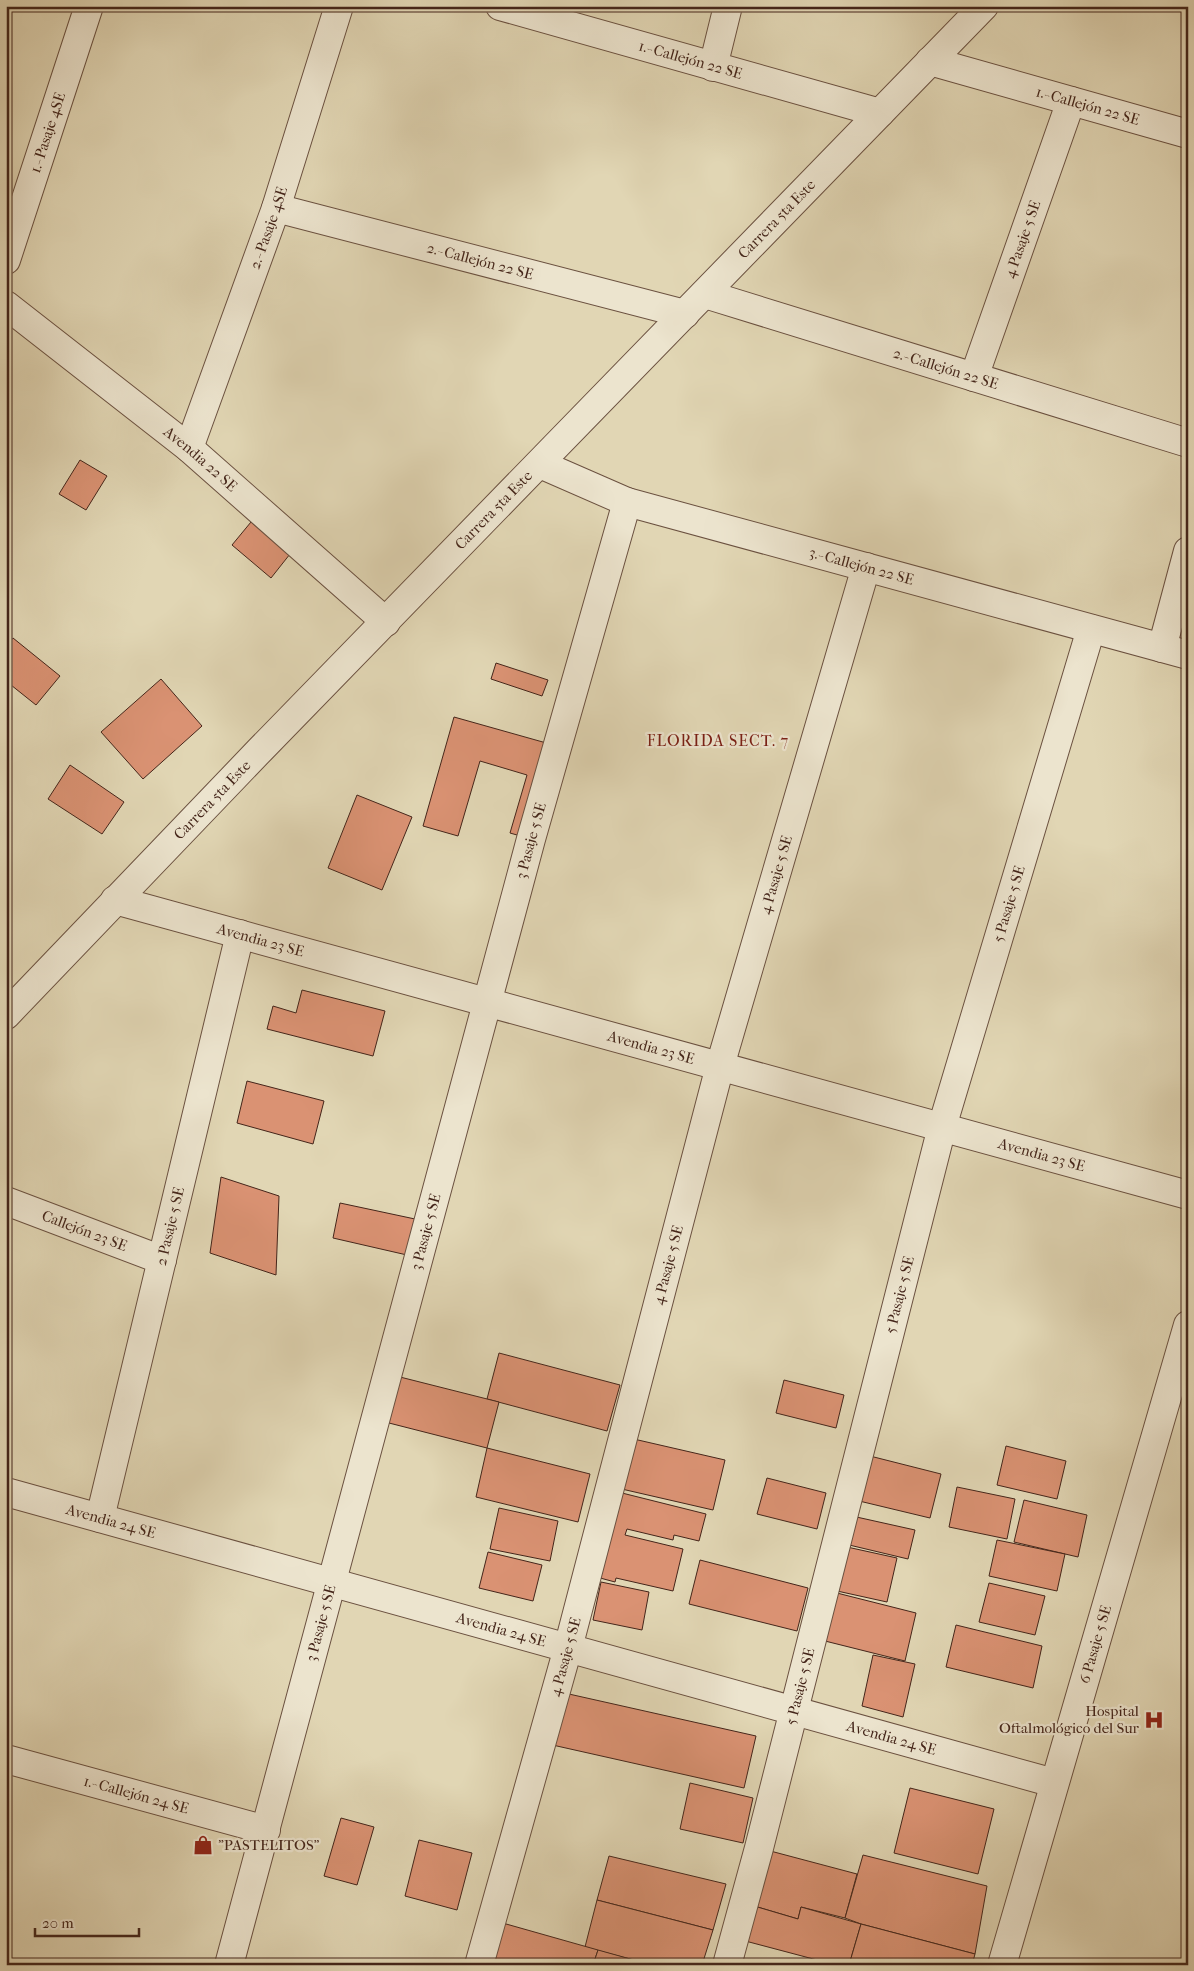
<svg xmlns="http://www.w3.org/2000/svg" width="1194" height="1971" viewBox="0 0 1194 1971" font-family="'IM FELL French Canon',serif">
	<rect width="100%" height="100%" fill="#e1d6b4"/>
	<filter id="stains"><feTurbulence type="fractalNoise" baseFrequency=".004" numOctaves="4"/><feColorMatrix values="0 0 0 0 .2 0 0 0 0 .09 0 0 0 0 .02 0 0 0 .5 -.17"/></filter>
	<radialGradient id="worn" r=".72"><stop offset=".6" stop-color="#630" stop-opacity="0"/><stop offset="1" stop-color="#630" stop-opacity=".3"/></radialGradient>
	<g fill="#da9273" stroke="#44251a">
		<path d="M80,460L107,476L86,510L59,494Z"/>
		<path d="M251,522L290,554L271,578L232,545Z"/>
		<path d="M13,638L60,676L36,705L6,681V647Z"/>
		<path d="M496,663L548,680L542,696L491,679Z"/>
		<path d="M161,679L202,726L143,779L101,732Z"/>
		<path d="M454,717L557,746L531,839L510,833L527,775L480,761L458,836L423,826Z"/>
		<path d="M70,765L124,802L102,834L48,799Z"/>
		<path d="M357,795L412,817L382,890L328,868Z"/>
		<path d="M302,990L385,1011L373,1056L267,1029L273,1006L296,1013Z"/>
		<path d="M247,1081L324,1101L313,1144L237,1123Z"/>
		<path d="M221,1177L279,1196L276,1275L210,1253Z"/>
		<path d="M340,1203L415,1219L407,1255L333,1238Z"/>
		<path d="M499,1353L620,1385L607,1431L487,1399Z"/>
		<path d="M400,1377L499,1402L487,1448L389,1423Z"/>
		<path d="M784,1380L844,1395L836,1428L776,1413Z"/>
		<path d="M625,1437L725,1460L713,1510L613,1487Z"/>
		<path d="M1006,1446L1066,1461L1057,1499L997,1485Z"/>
		<path d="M487,1448L590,1474L578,1522L476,1497Z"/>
		<path d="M866,1455L941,1474L930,1518L855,1500Z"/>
		<path d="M767,1478L826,1493L817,1529L757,1514Z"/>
		<path d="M957,1487L1015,1499L1007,1539L949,1527Z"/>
		<path d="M610,1490L706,1514L699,1541L674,1535L673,1540L627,1529L625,1535L683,1549L673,1591L616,1578L615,1582L589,1575Z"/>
		<path d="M1024,1500L1087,1515L1078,1557L1014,1542Z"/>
		<path d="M499,1508L558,1521L550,1561L490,1549Z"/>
		<path d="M852,1516L915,1530L908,1559L845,1544Z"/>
		<path d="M997,1540L1065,1554L1057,1591L989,1576Z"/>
		<path d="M838,1545L897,1558L887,1602L828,1589Z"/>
		<path d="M488,1552L542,1565L533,1601L479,1588Z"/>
		<path d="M700,1560L808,1588L797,1631L689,1604Z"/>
		<path d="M601,1582L649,1592L642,1630L593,1620Z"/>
		<path d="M989,1583L1045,1596L1035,1635L979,1622Z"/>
		<path d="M829,1591L916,1613L905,1661L817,1639Z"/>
		<path d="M956,1625L1042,1646L1033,1688L946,1667Z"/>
		<path d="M873,1655L915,1664L903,1717L862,1706Z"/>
		<path d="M560,1692L756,1736L744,1788L548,1744Z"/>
		<path d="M690,1783L753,1798L743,1843L680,1829Z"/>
		<path d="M910,1788L994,1809L978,1874L894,1853Z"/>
		<path d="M341,1818L374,1827L357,1885L324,1876Z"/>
		<path d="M419,1840L472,1853L457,1910L405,1896Z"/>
		<path d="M759,1848L857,1874L845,1918L801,1907L798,1919L744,1903Z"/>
		<path d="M863,1855L987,1886L975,1954L861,1924L845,1918Z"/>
		<path d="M609,1856L726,1884L713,1930L597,1900Z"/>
		<path d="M597,1900L713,1930L702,1965H652L585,1947Z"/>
		<path d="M744,1903L798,1919L801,1907L861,1924L849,1965H836L734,1938Z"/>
		<path d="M492,1920L598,1950L593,1965H479Z"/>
		<path d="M861,1924L975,1954L972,1965H849Z"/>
		<path d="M598,1950L652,1965H593Z"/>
	</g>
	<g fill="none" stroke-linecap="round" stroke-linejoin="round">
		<defs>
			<g id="street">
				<path id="s1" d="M500,6L880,113"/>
				<path id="s2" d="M930,61L1188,134"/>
				<path d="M713,67L728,6"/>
				<path id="s3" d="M276,208L685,314"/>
				<path id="s4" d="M6,260L89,6"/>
				<path id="s5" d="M705,294L1188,443"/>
				<path id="s6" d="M6,305L189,448L386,622"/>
				<path id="s7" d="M974,377L1071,101"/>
				<path id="s8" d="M189,448L276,208L339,6"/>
				<path id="s9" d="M540,464L627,502L1188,655"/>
				<path d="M1162,648L1188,551"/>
				<path id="s10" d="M115,900L1188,1195"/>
				<path id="s11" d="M6,1015L260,750L984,6"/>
				<path id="s12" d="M6,1201L162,1260"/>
				<path id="s13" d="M6,1492L1054,1783"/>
				<path id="s14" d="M100,1518L240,934"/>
				<path id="s15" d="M6,1759L266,1830"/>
				<path id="s16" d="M229,1965L531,839L627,502"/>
				<path id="s17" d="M479,1965L568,1648L720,1066L866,567"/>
				<path id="s18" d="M727,1965L759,1848L942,1127L1091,629"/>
				<path id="s19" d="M1002,1965L1188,1325"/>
			</g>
		</defs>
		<use href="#street" stroke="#6b5140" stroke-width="30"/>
		<use href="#street" stroke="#ece4ce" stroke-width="28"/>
	</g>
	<defs>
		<symbol id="hospital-bare" viewBox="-9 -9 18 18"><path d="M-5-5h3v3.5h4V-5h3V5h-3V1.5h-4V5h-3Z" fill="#8f2418" stroke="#ece4ce" stroke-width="2.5" paint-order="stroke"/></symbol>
		<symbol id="shop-bare" viewBox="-9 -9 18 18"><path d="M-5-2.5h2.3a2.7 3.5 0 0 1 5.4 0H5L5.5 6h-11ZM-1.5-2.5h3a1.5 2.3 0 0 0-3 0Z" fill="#8f2418" stroke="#ece4ce" stroke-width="2.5" paint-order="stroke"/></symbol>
	</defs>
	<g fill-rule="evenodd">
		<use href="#hospital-bare" x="1140" y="1706" width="28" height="28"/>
		<use href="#shop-bare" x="189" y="1831" width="28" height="28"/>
	</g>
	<g text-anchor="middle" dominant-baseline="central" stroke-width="4.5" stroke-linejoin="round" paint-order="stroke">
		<g font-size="15" fill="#44251a" stroke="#ece4ce">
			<text stroke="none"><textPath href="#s1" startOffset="198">1.- Callejón 22 SE</textPath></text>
			<text stroke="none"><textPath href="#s2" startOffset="164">1.- Callejón 22 SE</textPath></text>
			<text stroke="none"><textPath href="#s4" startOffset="134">1.- Pasaje 4SE</textPath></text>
			<text stroke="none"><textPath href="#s11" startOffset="1108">Carrera 5ta Este</textPath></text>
			<text stroke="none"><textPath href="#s8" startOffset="234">2.- Pasaje 4SE</textPath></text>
			<text stroke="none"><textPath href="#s7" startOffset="146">4 Pasaje 5 SE</textPath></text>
			<text stroke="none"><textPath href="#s3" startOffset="211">2.- Callejón 22 SE</textPath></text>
			<text stroke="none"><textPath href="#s5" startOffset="252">2.- Callejón 22 SE</textPath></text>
			<text stroke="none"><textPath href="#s6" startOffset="248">Avendia 22 SE</textPath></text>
			<text stroke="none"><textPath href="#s11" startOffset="702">Carrera 5ta Este</textPath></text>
			<text stroke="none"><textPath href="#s9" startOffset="338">3.- Callejón 22 SE</textPath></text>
			<text stroke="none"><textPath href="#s11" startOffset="298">Carrera 5ta Este</textPath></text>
			<text stroke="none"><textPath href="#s16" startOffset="1164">3 Pasaje 5 SE</textPath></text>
			<text stroke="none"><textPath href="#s17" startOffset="1130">4 Pasaje 5 SE</textPath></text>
			<text stroke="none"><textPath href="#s18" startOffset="1098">5 Pasaje 5 SE</textPath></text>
			<text stroke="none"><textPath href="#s10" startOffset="151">Avendia 23 SE</textPath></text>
			<text stroke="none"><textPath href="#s10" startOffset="556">Avendia 23 SE</textPath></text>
			<text stroke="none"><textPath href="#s10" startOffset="961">Avendia 23 SE</textPath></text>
			<text stroke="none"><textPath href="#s14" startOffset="300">2 Pasaje 5 SE</textPath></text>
			<text stroke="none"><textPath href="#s12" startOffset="84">Callejón 23 SE</textPath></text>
			<text stroke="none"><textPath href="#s16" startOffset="759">3 Pasaje 5 SE</textPath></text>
			<text stroke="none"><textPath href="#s17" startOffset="725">4 Pasaje 5 SE</textPath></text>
			<text stroke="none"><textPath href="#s18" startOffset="692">5 Pasaje 5 SE</textPath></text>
			<text stroke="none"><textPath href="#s13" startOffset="109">Avendia 24 SE</textPath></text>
			<text stroke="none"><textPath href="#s16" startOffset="354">3 Pasaje 5 SE</textPath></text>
			<text stroke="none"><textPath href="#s13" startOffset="514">Avendia 24 SE</textPath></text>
			<text stroke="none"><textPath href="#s19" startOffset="334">6 Pasaje 5 SE</textPath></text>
			<text stroke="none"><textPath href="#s17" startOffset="320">4 Pasaje 5 SE</textPath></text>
			<text stroke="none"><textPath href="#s18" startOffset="288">5 Pasaje 5 SE</textPath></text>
			<text stroke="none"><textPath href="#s13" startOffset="919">Avendia 24 SE</textPath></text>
			<text stroke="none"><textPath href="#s15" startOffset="135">1.- Callejón 24 SE</textPath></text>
		</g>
		<g font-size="15" fill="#44251a" stroke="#ece4ce" text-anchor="end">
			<text x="1139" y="1711">Hospital<tspan x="1139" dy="17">Oftalmológico del Sur</tspan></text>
			<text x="218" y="1845" text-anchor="start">"PASTELITOS"</text>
		</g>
		<g font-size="16" letter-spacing="1" fill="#7a1f14" stroke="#ece4ce">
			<text x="718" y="740">FLORIDA SECT. 7</text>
		</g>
	</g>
	<rect width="1194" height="1971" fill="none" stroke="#e1d6b4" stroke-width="25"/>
	<rect x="8" y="8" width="1179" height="1956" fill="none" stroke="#44251a" stroke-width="2.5"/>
	<rect x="12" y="12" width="1169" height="1946" fill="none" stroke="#44251a"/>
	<path d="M35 1928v8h104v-8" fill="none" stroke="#44251a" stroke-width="2.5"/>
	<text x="42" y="1928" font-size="15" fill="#44251a" stroke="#ece4ce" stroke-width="4" paint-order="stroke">20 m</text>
	<rect width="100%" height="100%" filter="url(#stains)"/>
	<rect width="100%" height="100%" fill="url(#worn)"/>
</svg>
